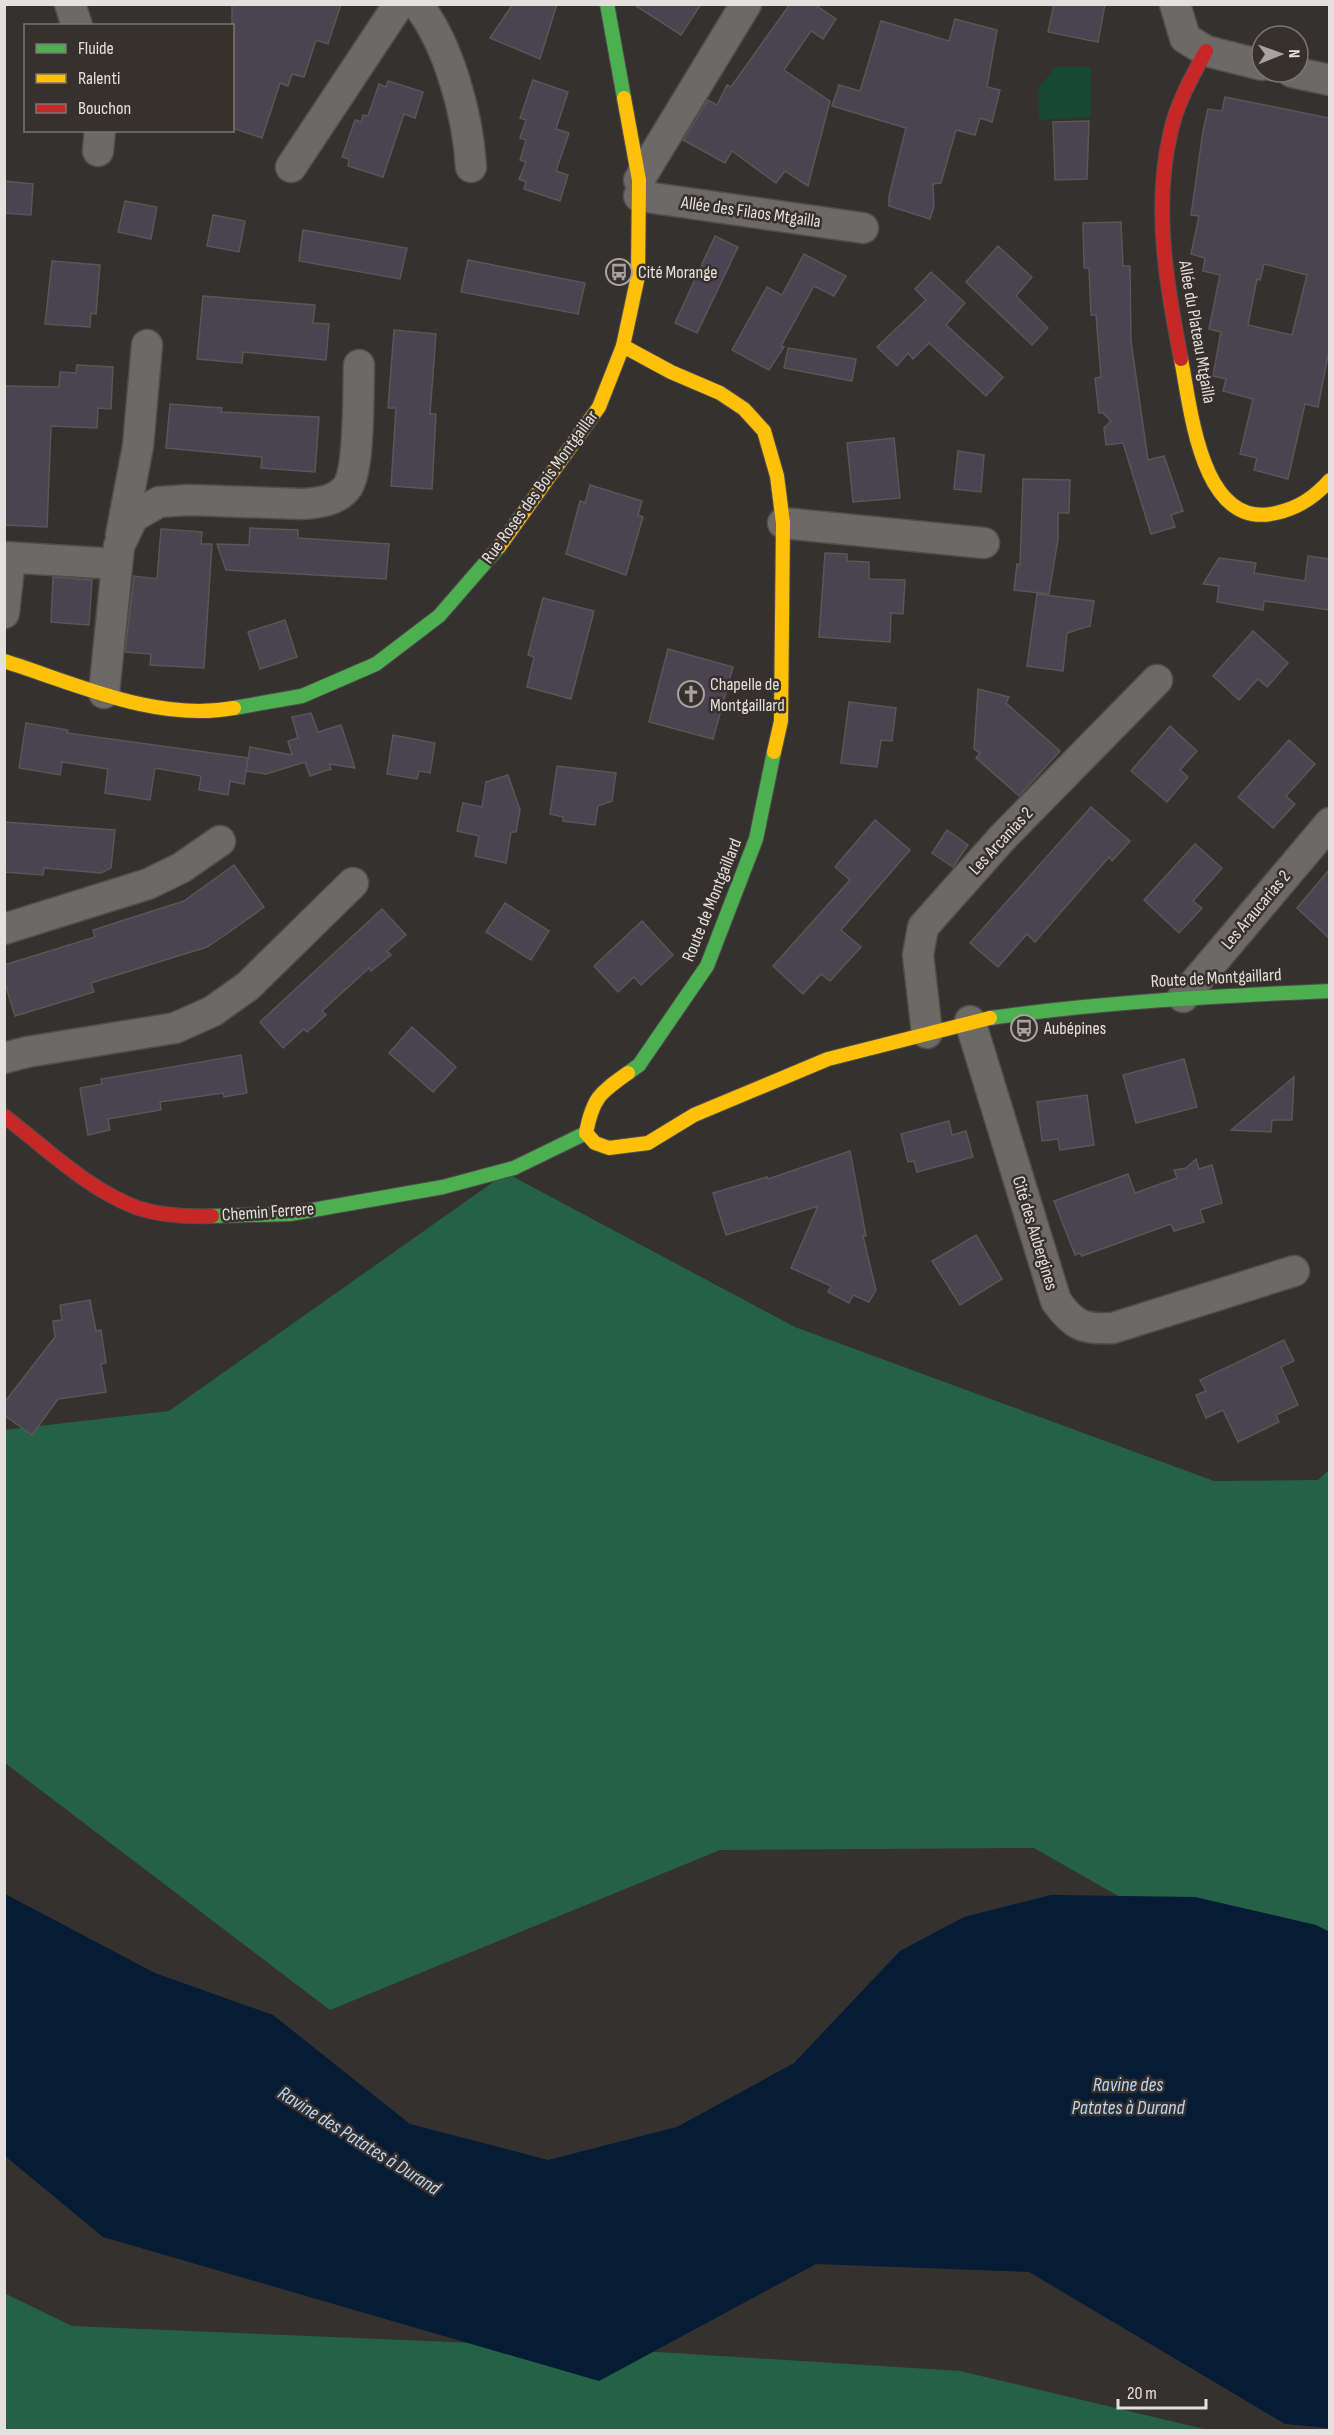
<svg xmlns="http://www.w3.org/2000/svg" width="1334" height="2435" viewBox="0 0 1334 2435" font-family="'Sofia Sans Condensed',sans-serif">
	<rect width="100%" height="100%" fill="#35312f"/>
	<path fill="#184733" d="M1055,67H1091V117L1039,120L1038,89Z"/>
	<g fill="#256147">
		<path d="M506,1173L795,1327L1214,1481L1318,1480L1329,1470V2016L1034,1848L720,1850L330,2010L5,1763L4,1430L169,1411Z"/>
		<path d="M4,2293L72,2326L594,2348L960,2371L1208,2430H5Z"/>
	</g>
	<path fill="#051c34" d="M5,1894L155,1973L273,2015L410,2124L548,2160L677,2127L794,2063L900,1951L964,1917L1051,1895L1195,1897L1316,1925L1330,1932L1329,2428L1285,2424L1029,2272L816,2264L599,2381L103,2237L5,2156Z"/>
	<g fill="#494450" stroke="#585656" stroke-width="1.5" fill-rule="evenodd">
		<path d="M232,4H341L328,44L316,40L304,77L292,74L288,86L280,83L262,138L232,128Z"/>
		<path d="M513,4H557L540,59L490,38Z"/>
		<path d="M633,4H701L681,35Z"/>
		<path d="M790,4H814L836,19L823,39L811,31L784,70L830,101L808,186L785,171L776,183L732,151L725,163L683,140L708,100L717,105L727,85L731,87Z"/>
		<path d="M1054,4H1105L1098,42L1048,32Z"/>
		<path d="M955,19L997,30L987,87L1000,90L992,122L980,118L975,135L956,130L941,183L933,184L934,206L930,219L889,206V196L906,128L832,106L839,85L860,91L881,21L949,41Z"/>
		<path d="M533,80L568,92L556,129L569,133L556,171L568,175L560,201L524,189L526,182L519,179L526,162L520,160L526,140L520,138L526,120L520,118Z"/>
		<path d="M388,81L423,92L415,118L404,114L383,177L348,166L349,159L342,157L355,120L361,122L363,115L368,116L379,84L386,87Z"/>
		<path d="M1225,97L1329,118V350L1318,407L1305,404L1288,479L1254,470L1257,458L1240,454L1253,399L1223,391L1226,379L1213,376L1221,332L1209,329L1220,275L1203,271L1205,258L1191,254L1199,216L1191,215L1203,131L1208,109L1222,111ZM1264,264L1307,275L1292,335L1248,325L1257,279L1260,280Z"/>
		<path d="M1089,121L1087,179L1055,180L1053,122Z"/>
		<path d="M4,181L33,184L31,215L4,213Z"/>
		<path d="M125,201L157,207L151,239L118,232Z"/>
		<path d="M213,215L245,221L239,252L207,246Z"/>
		<path d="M1121,222L1123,266H1130L1131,341L1148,460L1164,456L1183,511L1171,515L1175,527L1151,534L1123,443L1106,445L1104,428L1111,421L1103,413H1099L1095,378L1101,377L1096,315H1091L1089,268H1084L1083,223Z"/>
		<path d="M303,230L407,248L400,279L299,261Z"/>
		<path d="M715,236L738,247L697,333L675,323Z"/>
		<path d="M998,246L1032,277L1016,296L1048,328L1032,345L966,282Z"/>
		<path d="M804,254L846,276L834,296L814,286L781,346L784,347L769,370L732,350L767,287L782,295Z"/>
		<path d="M468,260L585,283L578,314L461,292Z"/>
		<path d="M52,261L100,265L96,314L91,313L90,327L45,324Z"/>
		<path d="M931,272L965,303L946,325L1003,377L986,396L929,343L913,359L908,353L897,366L877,347L926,300L915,289Z"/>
		<path d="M203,296L315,305L313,323L329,324L326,360L243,352L242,363L197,359Z"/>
		<path d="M394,330L436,334L430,414H436L432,489L391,486L396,408H388Z"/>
		<path d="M788,348L856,359L852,381L784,368Z"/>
		<path d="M77,365L113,367L111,409L98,408L97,428L51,426L47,527L4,525V386L59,387L60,372L76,373Z"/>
		<path d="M170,404L222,408L221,412L319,417L315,472L261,468L262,457L166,448Z"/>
		<path d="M894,438L900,498L853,502L847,443Z"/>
		<path d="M958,451L984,455L981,492L954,489Z"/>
		<path d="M1023,479L1070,480L1069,513H1058V539L1049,594L1014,590L1017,564L1020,565Z"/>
		<path d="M590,485L642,501L638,515L643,517L626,575L566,554L580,501L585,503Z"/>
		<path d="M250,528L298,530V538L389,544L386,579L226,570L217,544L249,545Z"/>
		<path d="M161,529L202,532L201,544H212L204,668L150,665L151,654L125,652L134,576L157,579Z"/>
		<path d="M825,553L847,554V561L869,562V579L905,580L903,614L891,613L890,642L819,637Z"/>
		<path d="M1308,556L1329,559V610L1264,601L1263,610L1217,602L1219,586L1203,584L1219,558L1256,563L1254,573L1305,581Z"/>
		<path d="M53,577L92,580L89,625L51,622Z"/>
		<path d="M1037,594L1094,601L1090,626L1067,633L1063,671L1027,666Z"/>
		<path d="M543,598L594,611L571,699L527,687L534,657L528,655Z"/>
		<path d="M285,620L297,657L260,669L248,632Z"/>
		<path d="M1253,631L1288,663L1267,687L1258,679L1239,700L1213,676Z"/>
		<path d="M668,649L733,667L713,739L649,722Z"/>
		<path d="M978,689L1009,697L1006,703L1060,751L1019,796L976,758L980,753L974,749Z"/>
		<path d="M849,702L896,708L892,741L881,740L877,767L841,763Z"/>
		<path d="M311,713L318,732L341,725L355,768L329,764L331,769L310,776L305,762L266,774L246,771L250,747L292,755L288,741L298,738L292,717Z"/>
		<path d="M26,723L68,730L67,733L248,758L244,784L230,781L228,795L199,790L201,776L155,768L150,800L105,793L108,769L62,762L60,775L19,768Z"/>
		<path d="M1170,726L1197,751L1180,770L1188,777L1167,802L1131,771Z"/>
		<path d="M393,735L435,743L430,773L419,771L417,779L387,774Z"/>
		<path d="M1289,740L1315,764L1286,796L1295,804L1273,828L1238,797Z"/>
		<path d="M557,766L616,773L612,801L598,806L595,825L563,821V817L550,814Z"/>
		<path d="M508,775L520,810L516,832H511L506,863L475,856L479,836L457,831L463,803L482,807L486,782Z"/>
		<path d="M1091,807L1130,841L1112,861L1109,857L1035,942L1027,934L998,967L970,943Z"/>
		<path d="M875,820L910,850L841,930L861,947L830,981L821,974L803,994L773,966L850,880L835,867Z"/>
		<path d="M4,822L115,830L111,868L101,873L44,868L43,875L4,872Z"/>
		<path d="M947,830L968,845L953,867L932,853Z"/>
		<path d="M1195,844L1222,868L1193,901L1202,908L1179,933L1144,900Z"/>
		<path d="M234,865L264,907L228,933L207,947L91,983L94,992L15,1016L4,980V965L95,937L93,930L184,901Z"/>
		<path d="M1329,870V938L1297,908Z"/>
		<path d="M505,903L549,931L531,960L486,932Z"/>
		<path d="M382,909L406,935L387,951L391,955L371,971L369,968L322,1011L326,1015L307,1032L304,1029L283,1048L260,1022Z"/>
		<path d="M642,921L673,955L641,985L634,977L618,992L594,966Z"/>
		<path d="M412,1027L456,1067L433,1092L389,1053Z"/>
		<path d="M241,1055L247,1093L224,1097L223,1093L160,1102L161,1110L108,1119L110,1130L88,1135L80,1088L102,1084L101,1079Z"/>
		<path d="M1184,1059L1197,1107L1136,1123L1123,1075Z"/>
		<path d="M1294,1077L1292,1120H1272L1271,1132L1231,1130Z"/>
		<path d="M1087,1095L1094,1145L1060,1150L1058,1139L1042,1141L1037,1102Z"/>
		<path d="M949,1121L952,1135L966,1131L973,1157L917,1172L914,1161L908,1162L901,1134Z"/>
		<path d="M850,1151L866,1236H863L876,1290L869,1302L853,1295L849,1303L828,1292L831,1286L791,1268L818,1206L726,1235L713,1193L767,1177L768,1179Z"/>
		<path d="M1196,1159L1199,1169L1212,1165L1222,1203L1200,1210L1204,1222L1174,1231L1171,1224L1082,1256L1080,1253L1075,1255L1054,1201L1128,1174L1135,1193L1177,1178L1174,1170L1186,1168Z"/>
		<path d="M976,1235L1002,1279L960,1305L932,1261Z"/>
		<path d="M90,1300L96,1331L101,1330L102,1337L106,1363L101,1364L106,1392L58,1399L32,1435L4,1415V1403L55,1337L53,1321L62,1320L60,1305Z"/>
		<path d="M1284,1340L1294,1361L1281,1367L1298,1405L1276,1415L1279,1422L1238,1442L1223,1410L1206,1418L1196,1395L1206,1391L1200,1380Z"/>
	</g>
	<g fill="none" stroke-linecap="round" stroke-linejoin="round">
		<defs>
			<g id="street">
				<path d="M70,4L77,26"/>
				<path d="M417,4C449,44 468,116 471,167"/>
				<path d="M1175,4L1185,38L1206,51L1262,65"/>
				<path d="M1292,72L1330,80"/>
				<path d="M98,151L100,130"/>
				<path d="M291,167L399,4"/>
				<path d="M639,180L746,4"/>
				<path d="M639,196L863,228"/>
				<path d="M783,523L984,543"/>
				<path d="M121,535L138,446L147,345"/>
				<path d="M4,557L117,564"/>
				<path d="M4,613L10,558"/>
				<path d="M104,693L119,546L133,517L159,502L189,500L302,504C319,503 338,501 348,486C360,466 358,391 359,365"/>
				<path d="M4,929L148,884L181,868L220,841"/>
				<path d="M1183,997L1330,823"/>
				<path d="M970,1021L1056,1301C1073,1325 1083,1330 1113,1328L1294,1271"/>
				<path d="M927,1033L918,955L923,927L1003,837L1157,680"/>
				<path d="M4,1058L27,1052L175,1028L213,1011L248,986L353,883"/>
			</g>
			<g id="fast">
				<path d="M607,4L624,98"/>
				<path d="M234,708L302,696L376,664L439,616L499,547"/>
				<path d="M990,1018C1103,1002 1216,996 1330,991"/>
				<path d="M628,1073L639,1065L707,966L756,839L774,752"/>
				<path d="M212,1216L290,1214L443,1187L514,1168L586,1133"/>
			</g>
			<g id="slow">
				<path d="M623,346L671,372L720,393L744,409L764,431L777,476L783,523L781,721L774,752"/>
				<path d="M1181,359C1191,409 1201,531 1276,513C1299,508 1315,497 1330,480"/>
				<path d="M499,547L599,407L623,346L638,276L639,180L624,98"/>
				<path d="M4,661C77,684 156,722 234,708"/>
				<path d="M628,1073C600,1093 593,1097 586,1133L595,1143L609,1148L648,1143L694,1115L828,1059L990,1018"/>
			</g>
			<g id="jam">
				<path d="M1181,359C1167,288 1153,208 1170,135C1176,105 1191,78 1206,51"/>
				<path d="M4,1116C45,1147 88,1190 138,1208C162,1216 187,1217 212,1216"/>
			</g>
		</defs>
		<use href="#street" stroke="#514d4b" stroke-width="33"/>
		<use href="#fast" stroke="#514d4b" stroke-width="16"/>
		<use href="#slow" stroke="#514d4b" stroke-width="16"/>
		<use href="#jam" stroke="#514d4b" stroke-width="16"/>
		<use href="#street" stroke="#6c6967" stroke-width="30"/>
		<use href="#fast" stroke="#4caf50" stroke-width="14"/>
		<use href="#slow" stroke="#ffc107" stroke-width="14"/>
		<use href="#jam" stroke="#c62828" stroke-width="14"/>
	</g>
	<defs>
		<symbol id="bus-ring" viewBox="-11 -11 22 22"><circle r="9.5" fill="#37302d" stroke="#a7a3a0" stroke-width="1.5"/><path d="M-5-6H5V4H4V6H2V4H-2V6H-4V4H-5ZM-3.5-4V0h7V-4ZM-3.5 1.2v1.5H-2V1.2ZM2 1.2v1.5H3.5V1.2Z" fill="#a7a3a0"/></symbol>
		<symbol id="church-ring" viewBox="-11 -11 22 22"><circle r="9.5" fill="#37302d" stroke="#a7a3a0" stroke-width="1.5"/><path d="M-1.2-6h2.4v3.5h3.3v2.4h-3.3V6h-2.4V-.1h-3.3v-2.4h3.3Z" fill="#a7a3a0"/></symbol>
	</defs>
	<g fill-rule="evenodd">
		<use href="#bus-ring" x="604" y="257" width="30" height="30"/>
		<use href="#church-ring" x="676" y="679" width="30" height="30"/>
		<use href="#bus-ring" x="1009" y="1013" width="30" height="30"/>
	</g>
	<g text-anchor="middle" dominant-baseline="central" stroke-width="5" stroke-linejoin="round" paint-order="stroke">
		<g font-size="18" fill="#e4e0dd" stroke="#37302d">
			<text transform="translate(751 212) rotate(8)">Allée des Filaos Mtgailla</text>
			<text transform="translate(1197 332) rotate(80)">Allée du Plateau Mtgailla</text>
			<text transform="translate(540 487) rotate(-54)">Rue Roses des Bois Montgaillar</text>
			<text transform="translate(1001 841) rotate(-47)">Les Arcanias 2</text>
			<text transform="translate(712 900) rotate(-68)">Route de Montgaillard</text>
			<text transform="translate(1256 910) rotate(-50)">Les Araucarias 2</text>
			<text transform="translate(1216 978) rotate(-3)">Route de Montgaillard</text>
			<text transform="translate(268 1212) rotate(-4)">Chemin Ferrere</text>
			<text transform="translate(1035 1233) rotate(73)">Cité des Aubergines</text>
		</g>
		<g font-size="18" fill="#e4e0dd" stroke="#37302d" text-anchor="start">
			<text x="638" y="272">Cité Morange</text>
			<text x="710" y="684">Chapelle de<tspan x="710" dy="21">Montgaillard</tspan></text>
			<text x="1044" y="1028">Aubépines</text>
		</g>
		<g font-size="20" font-style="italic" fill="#b8d7f5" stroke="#37302d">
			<text x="1128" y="2085">Ravine des<tspan x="1128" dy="23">Patates à Durand</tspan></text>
			<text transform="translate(359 2141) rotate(32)">Ravine des Patates à Durand</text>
		</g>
	</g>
	<rect width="1334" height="2435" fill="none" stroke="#e4e0dd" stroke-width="12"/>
	<rect x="24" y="24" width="210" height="108" fill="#37302d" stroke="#7c7673" stroke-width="1.5"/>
	<rect x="36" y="44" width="30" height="9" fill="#4caf50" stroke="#7c7673" stroke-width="1.5"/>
	<text x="78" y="54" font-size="18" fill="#e4e0dd">Fluide</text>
	<rect x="36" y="74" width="30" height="9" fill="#ffc107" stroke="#7c7673" stroke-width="1.5"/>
	<text x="78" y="84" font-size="18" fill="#e4e0dd">Ralenti</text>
	<rect x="36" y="104" width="30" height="9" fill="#c62828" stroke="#7c7673" stroke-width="1.5"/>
	<text x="78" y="114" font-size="18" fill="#e4e0dd">Bouchon</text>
	<g transform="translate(1280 54) rotate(89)"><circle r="28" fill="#37302d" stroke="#7c7673" stroke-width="1.5"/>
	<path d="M0-4.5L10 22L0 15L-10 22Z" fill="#a7a3a0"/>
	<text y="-9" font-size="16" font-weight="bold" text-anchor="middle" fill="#e4e0dd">N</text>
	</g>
	<path d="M1118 2399v9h88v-9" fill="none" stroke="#e4e0dd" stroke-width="3"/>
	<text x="1127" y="2399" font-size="18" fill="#e4e0dd" stroke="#37302d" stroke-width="4.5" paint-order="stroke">20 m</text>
</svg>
